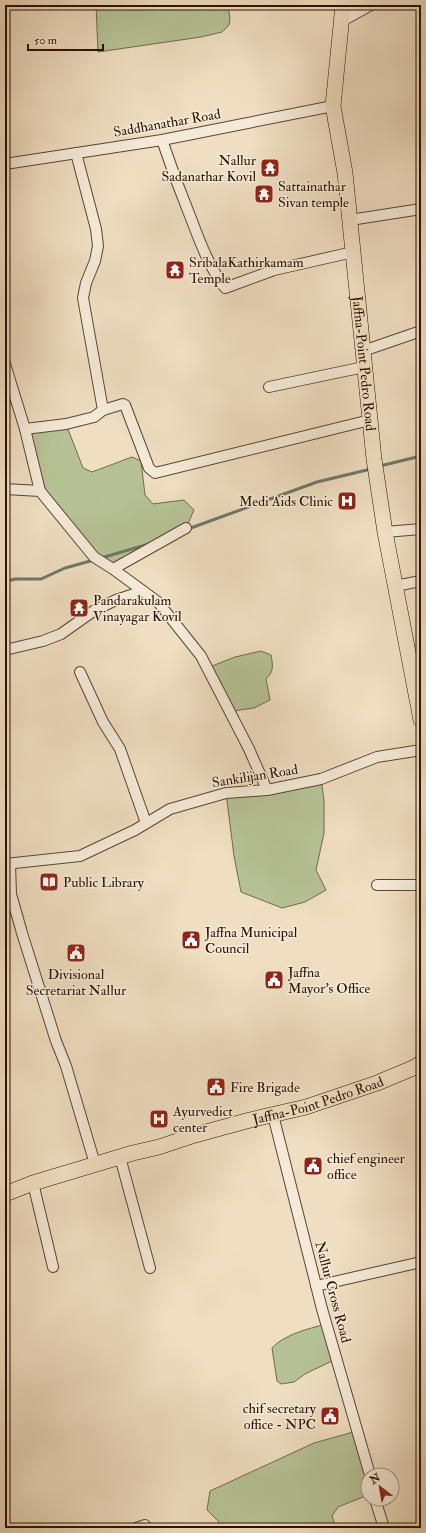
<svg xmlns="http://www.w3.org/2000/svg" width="426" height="1533" viewBox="0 0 426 1533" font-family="'IM FELL Double Pica',serif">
	<rect width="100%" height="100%" fill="#efdec1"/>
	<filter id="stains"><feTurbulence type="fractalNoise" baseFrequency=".005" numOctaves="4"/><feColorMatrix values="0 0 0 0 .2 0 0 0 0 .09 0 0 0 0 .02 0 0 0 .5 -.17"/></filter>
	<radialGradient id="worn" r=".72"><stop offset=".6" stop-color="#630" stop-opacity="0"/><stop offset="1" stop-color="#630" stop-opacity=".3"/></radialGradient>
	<g fill="#b6c295" stroke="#70694c">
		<path d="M96,5H228L230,19L229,25L222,32L201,37L98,52Z"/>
		<path d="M66,424L83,468L92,472L132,457L141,461L145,495L153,504L184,500L194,510L186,528L113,569L94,557L40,491L25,429Z"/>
		<path d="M261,651L271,655C273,666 274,671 266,679L270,700L254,708L239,710L230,713L207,668L235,657Z"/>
		<path d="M321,779L324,800V833L316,870L326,890L305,902L282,908L241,892L234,856L226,793Z"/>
		<path d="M326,1324L336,1359L305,1374L294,1382L281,1384L277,1381L272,1348C285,1334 308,1329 326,1324Z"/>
		<path d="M357,1431L368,1475V1495L338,1507L332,1516L336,1528H225L207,1510L210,1491L314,1443Z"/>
	</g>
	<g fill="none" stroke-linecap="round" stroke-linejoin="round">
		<g stroke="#6e7869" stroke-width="3">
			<path d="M380,466L421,456"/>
			<path d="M188,529L317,482L371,469"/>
			<path d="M101,558L149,544"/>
			<path d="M5,582L15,579H41L65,568L94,560"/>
		</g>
		<defs>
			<g id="minor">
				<path d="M342,21L371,5"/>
				<path d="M162,140C171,167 181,194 192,221C201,245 210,268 225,288L274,270L353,252"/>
				<path d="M5,164L162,140L333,106"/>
				<path d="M350,220L421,209"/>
				<path d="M363,351L421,331"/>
				<path d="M5,364L25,429L40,491"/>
				<path d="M269,387L364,367"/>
				<path d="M103,410L123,404L125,405L149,468L155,473L370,420"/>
				<path d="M25,429L66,424L94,417L103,410L83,298L86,283L95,261L98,246L96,229L76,153"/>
				<path d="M5,489L40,491L94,557L113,569L158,602L201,656L249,749L267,790"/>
				<path d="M385,532L421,529"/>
				<path d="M113,569L186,528"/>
				<path d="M395,586L421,581"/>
				<path d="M5,650L43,641L61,634L95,610L116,600L143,591"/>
				<path d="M80,672L103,722L120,749L146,823"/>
				<path d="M5,864L80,856L135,830L170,809L226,793L267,790L321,779L377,757L421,750"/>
				<path d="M10,864L11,894L22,933L56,1041L66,1066L95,1164"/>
				<path d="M377,885H421"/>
				<path d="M273,1115L322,1309L370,1475"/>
				<path d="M120,1157L150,1268"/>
				<path d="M33,1183L53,1267"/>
				<path d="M316,1286L421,1262"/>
				<path d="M375,1499L384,1528"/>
				<path d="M136,1528L145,1525"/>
			</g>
			<g id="primary">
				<path id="s1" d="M343,5L333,106L345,173L374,459L385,532L421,720"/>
				<path id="s2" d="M5,1194L33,1183L133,1153L159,1147L195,1135L250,1120L306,1107L377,1083L413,1068L421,1063"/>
			</g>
		</defs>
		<use href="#minor" stroke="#5c4432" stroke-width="12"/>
		<use href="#primary" stroke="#2b1002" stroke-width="16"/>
		<use href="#minor" stroke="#f5ead7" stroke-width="10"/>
		<use href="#primary" stroke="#efdec1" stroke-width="15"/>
	</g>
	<defs>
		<symbol id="temple-square" viewBox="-11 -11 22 22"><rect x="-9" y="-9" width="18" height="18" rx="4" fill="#8f2418" stroke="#f5ead7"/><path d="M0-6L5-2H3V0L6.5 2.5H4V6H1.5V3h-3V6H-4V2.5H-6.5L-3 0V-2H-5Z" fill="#fff"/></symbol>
		<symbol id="hospital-square" viewBox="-11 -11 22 22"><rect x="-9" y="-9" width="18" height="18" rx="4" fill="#8f2418" stroke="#f5ead7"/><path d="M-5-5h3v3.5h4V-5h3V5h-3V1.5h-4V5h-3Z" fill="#fff"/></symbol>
		<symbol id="library-square" viewBox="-11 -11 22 22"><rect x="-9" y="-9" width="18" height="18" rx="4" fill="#8f2418" stroke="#f5ead7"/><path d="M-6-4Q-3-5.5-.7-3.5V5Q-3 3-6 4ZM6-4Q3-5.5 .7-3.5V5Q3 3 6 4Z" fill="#fff"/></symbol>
		<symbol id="civic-square" viewBox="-11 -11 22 22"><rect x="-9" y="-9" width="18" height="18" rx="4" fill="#8f2418" stroke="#f5ead7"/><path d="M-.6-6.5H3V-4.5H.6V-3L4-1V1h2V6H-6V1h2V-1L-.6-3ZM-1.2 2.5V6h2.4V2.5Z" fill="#fff"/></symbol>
	</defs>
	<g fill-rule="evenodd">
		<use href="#temple-square" x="259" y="157" width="22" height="22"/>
		<use href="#temple-square" x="253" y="183" width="22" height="22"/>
		<use href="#temple-square" x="164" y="259" width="22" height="22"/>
		<use href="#hospital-square" x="336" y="490" width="22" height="22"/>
		<use href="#temple-square" x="68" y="597" width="22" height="22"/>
		<use href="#library-square" x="38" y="871" width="22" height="22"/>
		<use href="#civic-square" x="180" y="929" width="22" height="22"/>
		<use href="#civic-square" x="65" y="942" width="22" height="22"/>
		<use href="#civic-square" x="263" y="969" width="22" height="22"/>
		<use href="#civic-square" x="205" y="1076" width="22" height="22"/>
		<use href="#hospital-square" x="148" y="1108" width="22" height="22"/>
		<use href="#civic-square" x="302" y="1155" width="22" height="22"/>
		<use href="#civic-square" x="319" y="1405" width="22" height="22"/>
	</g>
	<g text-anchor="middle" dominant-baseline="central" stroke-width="3" stroke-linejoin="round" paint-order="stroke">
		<g font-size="14" fill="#2b1002" stroke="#f5ead7">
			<text transform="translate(167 123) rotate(-10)">Saddhanathar Road</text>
			<text stroke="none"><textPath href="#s1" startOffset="361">Jaffna-Point Pedro Road</textPath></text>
			<text transform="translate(255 776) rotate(-9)">Sankilijan Road</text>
			<text stroke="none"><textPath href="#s2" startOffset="327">Jaffna-Point Pedro Road</textPath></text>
			<text transform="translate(333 1292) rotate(75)">Nallur Cross Road</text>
		</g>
		<g font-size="14" fill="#2b1002" stroke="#f5ead7" text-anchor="start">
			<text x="256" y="160" text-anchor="end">Nallur<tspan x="256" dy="16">Sadanathar Kovil</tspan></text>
			<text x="278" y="186">Sattainathar<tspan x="278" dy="16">Sivan temple</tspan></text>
			<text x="189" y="262">SribalaKathirkamam<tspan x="189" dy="16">Temple</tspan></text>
			<text x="333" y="501" text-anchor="end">Medi Aids Clinic</text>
			<text x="93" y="600">Pandarakulam<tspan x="93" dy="16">Vinayagar Kovil</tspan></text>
			<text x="63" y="882">Public Library</text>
			<text x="205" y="932">Jaffna Municipal<tspan x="205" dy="16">Council</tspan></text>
			<text x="288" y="972">Jaffna<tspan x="288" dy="16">Mayor's Office</tspan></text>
			<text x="76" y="974" text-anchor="middle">Divisional<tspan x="76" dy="16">Secretariat Nallur</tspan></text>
			<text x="230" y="1087">Fire Brigade</text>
			<text x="173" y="1111">Ayurvedict<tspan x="173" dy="16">center</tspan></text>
			<text x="327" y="1158">chief engineer<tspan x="327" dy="16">office</tspan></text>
			<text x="316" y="1408" text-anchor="end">chif secretary<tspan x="316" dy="16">office - NPC</tspan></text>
		</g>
	</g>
	<rect width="426" height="1533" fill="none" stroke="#efdec1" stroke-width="20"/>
	<rect x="6" y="6" width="414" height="1521" fill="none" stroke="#2b1002" stroke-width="2"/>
	<rect x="10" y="10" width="406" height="1513" fill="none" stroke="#2b1002"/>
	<g transform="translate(380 1487) rotate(329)"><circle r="19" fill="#f5ead7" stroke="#a49382"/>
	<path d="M0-3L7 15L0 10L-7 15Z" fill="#8f2418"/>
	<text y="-6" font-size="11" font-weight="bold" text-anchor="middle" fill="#2b1002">N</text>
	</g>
	<path d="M28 44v6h75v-6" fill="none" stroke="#2b1002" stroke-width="2"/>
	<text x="34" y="44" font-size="12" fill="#2b1002" stroke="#f5ead7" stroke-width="3" paint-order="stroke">50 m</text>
	<rect width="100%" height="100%" filter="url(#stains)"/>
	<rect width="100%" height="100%" fill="url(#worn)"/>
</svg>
